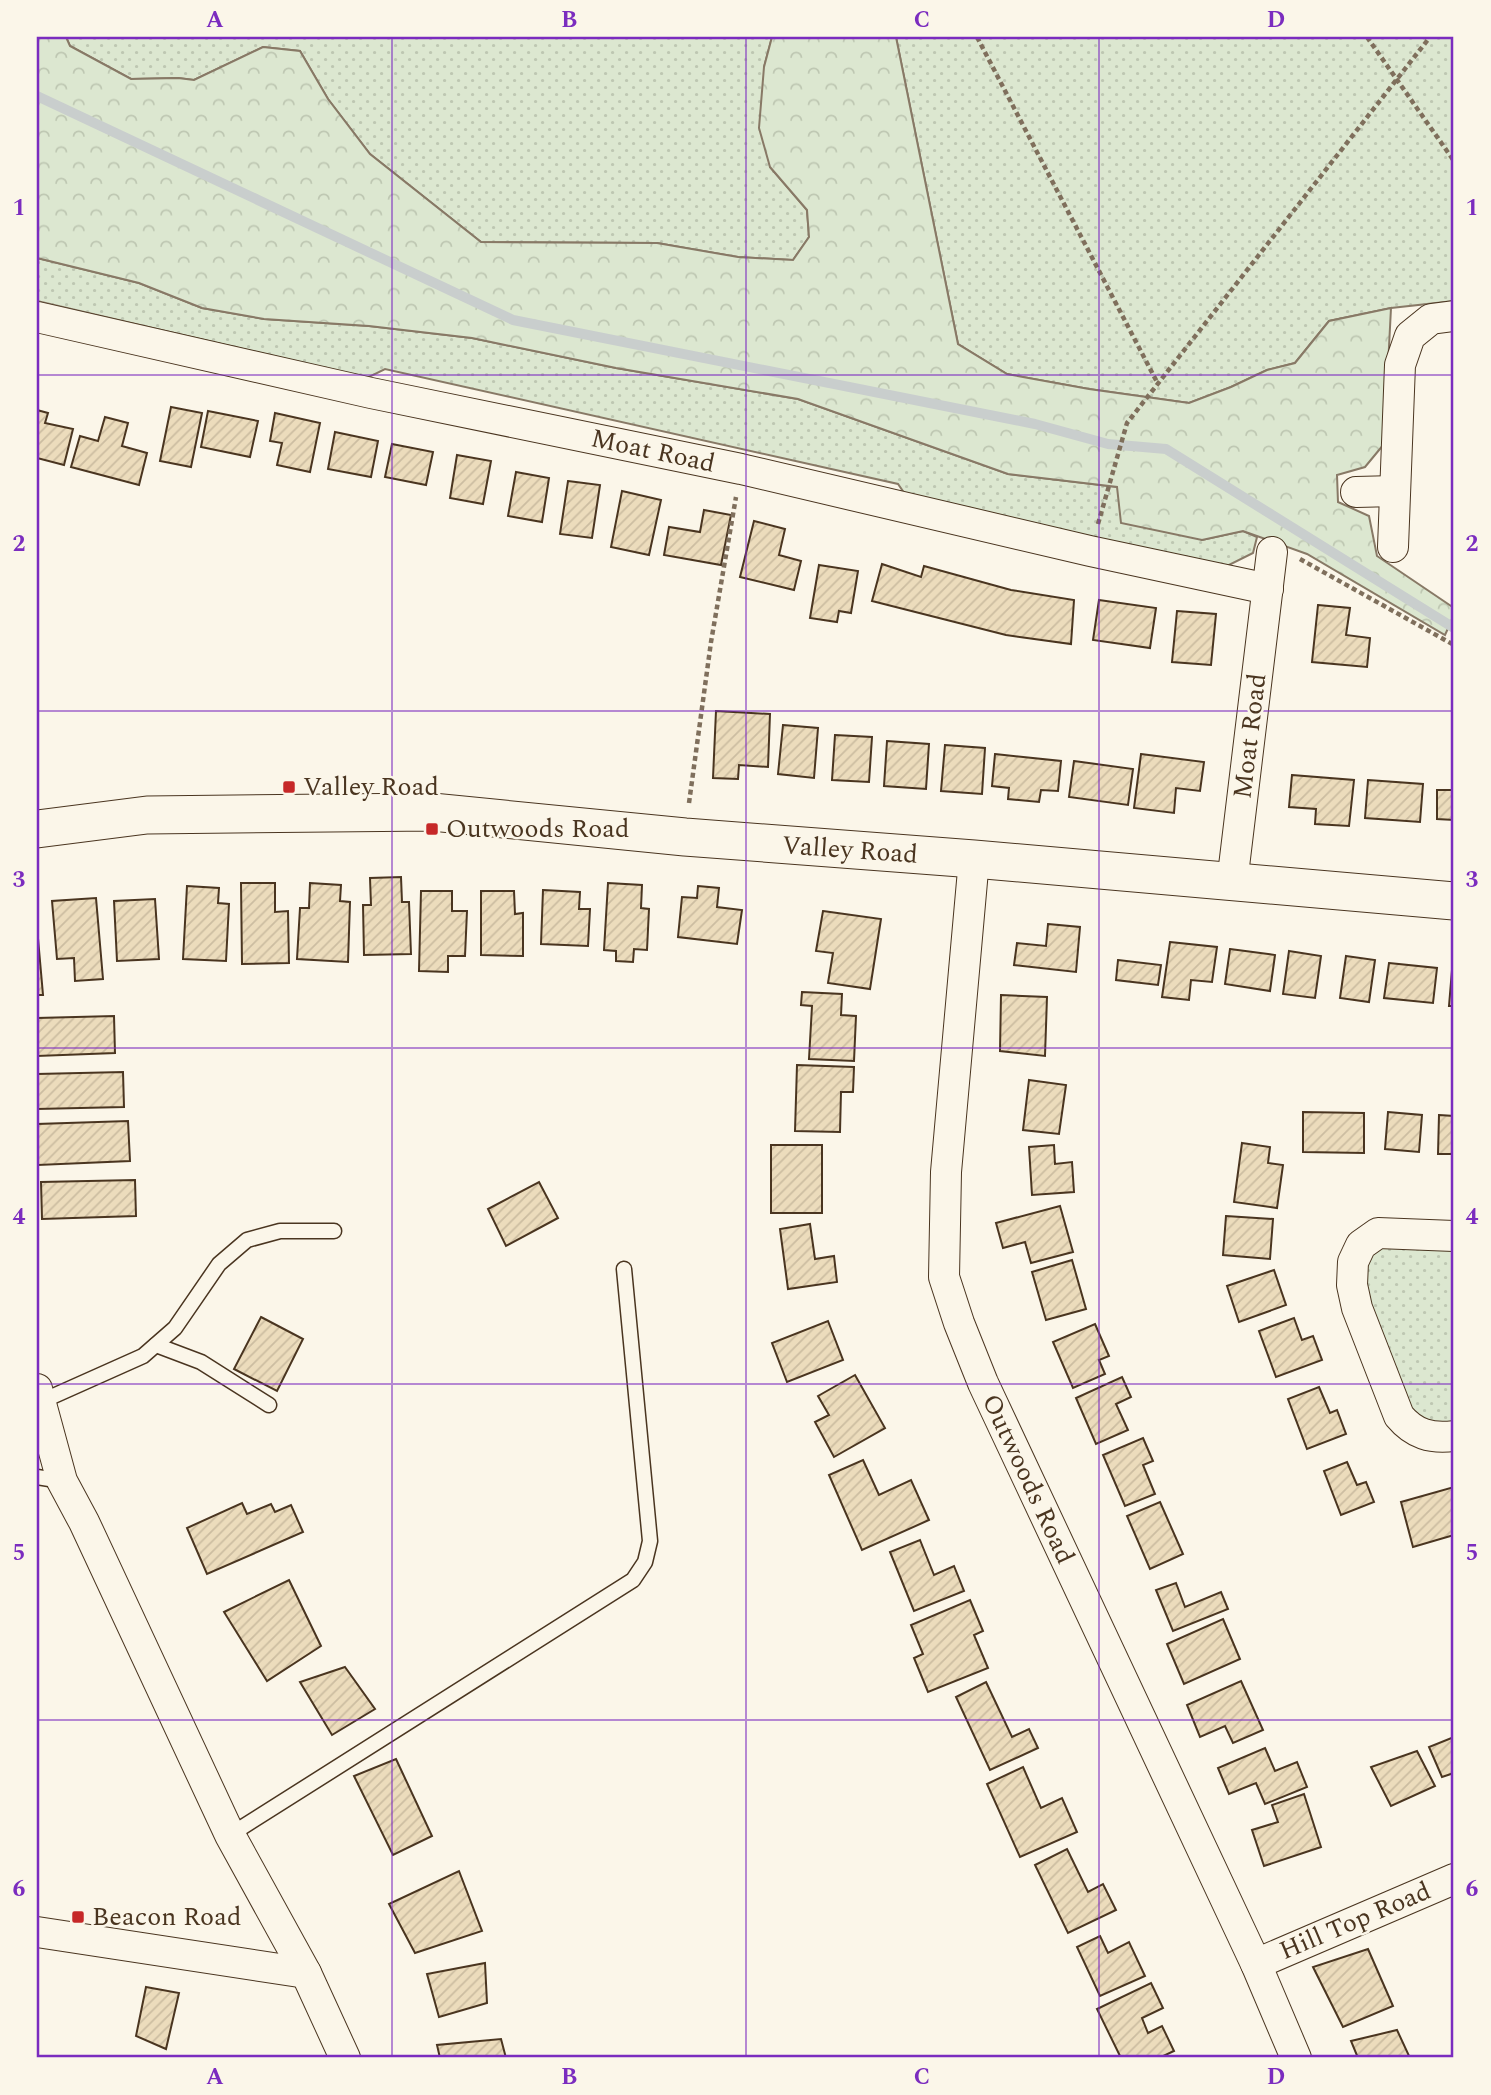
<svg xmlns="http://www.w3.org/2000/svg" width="1491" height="2095" viewBox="0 0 1491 2095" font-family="Spectral,serif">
	<defs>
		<pattern id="grass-dots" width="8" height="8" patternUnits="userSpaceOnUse" patternTransform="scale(1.75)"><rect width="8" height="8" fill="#dce7d0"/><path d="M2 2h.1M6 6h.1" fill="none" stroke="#bec7b2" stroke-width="1.8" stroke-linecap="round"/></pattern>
		<pattern id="forest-crowns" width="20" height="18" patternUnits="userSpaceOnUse" patternTransform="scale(1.75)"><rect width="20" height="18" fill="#dce7d0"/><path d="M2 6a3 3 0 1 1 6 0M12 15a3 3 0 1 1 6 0" fill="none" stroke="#bec7b2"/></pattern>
		<pattern id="building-hatch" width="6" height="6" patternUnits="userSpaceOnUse" patternTransform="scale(1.75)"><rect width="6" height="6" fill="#ecdcbc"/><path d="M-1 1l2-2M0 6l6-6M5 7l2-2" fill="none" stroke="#ccbda1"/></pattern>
	</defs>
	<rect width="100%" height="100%" fill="#fbf6e9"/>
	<g fill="url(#grass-dots)" stroke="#887966" stroke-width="2">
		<path d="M66,37H772L764,67L770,167L807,210L809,237L793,260L738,257L657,243L481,242L370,154L328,99L300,51L263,47L194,80L178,78L131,79L70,46Z"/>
		<path d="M896,37H1454V301L1391,308L1329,321L1295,363L1267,370L1231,387L1189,403L1089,389L1007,374L958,344Z"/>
		<path d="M37,258L139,283L202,308L264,319L369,326L472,338L616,368L798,399L1008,474L1118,487L1202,540L1243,531L1257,537L1253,553L1225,567L907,497L898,484L385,369L367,378L37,301Z"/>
		<path d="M1454,1236V1436L1409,1427L1353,1262L1361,1245Z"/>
	</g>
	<path fill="url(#forest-crowns)" stroke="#887966" stroke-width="2" d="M37,37H66L70,46L131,79L178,78L194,80L263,47L300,51L328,99L370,154L481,242L657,243L738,257L793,260L809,237L807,210L770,167L759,128L764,67L772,37H896L958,344L1007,374L1089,389L1189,403L1231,387L1267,370L1295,363L1329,321L1391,308L1384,444L1365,467L1337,475L1338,502L1369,516L1377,556L1454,608V615L1445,635L1307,554L1243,531L1202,540L1121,523L1117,487L1008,474L798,399L616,368L472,338L369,326L264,319L202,308L139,283L37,258Z"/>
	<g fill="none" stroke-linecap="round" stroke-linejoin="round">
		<path stroke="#c9cecd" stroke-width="10" d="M37,96L513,320L1035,424L1108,444L1166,449L1454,628"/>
	</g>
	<g fill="url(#building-hatch)" stroke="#4a3520" stroke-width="2">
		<path d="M171,407L202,413L191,467L160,461Z"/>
		<path d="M37,410L48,413L45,423L73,429L64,465L37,458Z"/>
		<path d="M208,411L258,421L250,457L201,447Z"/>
		<path d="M275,413L320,423L310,472L277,465L282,443L270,441Z"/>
		<path d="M105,417L128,423L122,446L147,453L139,485L71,467L80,436L98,441Z"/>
		<path d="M335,432L378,441L371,477L328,469Z"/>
		<path d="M392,444L433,452L426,485L385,477Z"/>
		<path d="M457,455L491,461L483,504L450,498Z"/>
		<path d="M516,472L549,478L542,522L508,516Z"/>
		<path d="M568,481L600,485L592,538L560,534Z"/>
		<path d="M622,491L661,500L649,555L611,547Z"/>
		<path d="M704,510L731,515L721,565L664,555L669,527L700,532Z"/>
		<path d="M754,521L785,529L779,555L801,561L794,590L740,577Z"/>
		<path d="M882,564L921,577L924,566L1011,590L1074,600L1071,644L1006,635L872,601Z"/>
		<path d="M819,565L858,571L851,613L839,611L837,622L810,618Z"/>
		<path d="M1099,600L1156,608L1150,648L1093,640Z"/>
		<path d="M1318,605L1350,608L1346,635L1370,638L1367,667L1312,662Z"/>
		<path d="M1177,611L1216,614L1211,665L1172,662Z"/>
		<path d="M716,711L770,714L768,767L739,765L738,779L713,778Z"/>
		<path d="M783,725L818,728L814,778L778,774Z"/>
		<path d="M835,735L872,737L869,782L832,780Z"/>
		<path d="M887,741L929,744L926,789L884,786Z"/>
		<path d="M945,745L985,748L982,794L941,791Z"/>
		<path d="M995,754L1061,761L1058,791L1041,790L1039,802L1008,799L1009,788L992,786Z"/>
		<path d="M1141,754L1204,762L1200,791L1176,788L1174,813L1134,808Z"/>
		<path d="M1074,761L1133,769L1128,805L1069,797Z"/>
		<path d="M1292,775L1354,780L1349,826L1315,824L1316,809L1289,807Z"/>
		<path d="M1368,780L1423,784L1420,822L1365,818Z"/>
		<path d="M1437,790H1454V820L1437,819Z"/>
		<path d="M401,877L402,902H409L411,954L364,955L363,905H371L370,878Z"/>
		<path d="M241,883H275V912L288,911L289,963L242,964Z"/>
		<path d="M310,883L341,885L340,901L350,902L348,962L297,959L300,908H309Z"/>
		<path d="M608,883L642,885L641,908L649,909L647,950L634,949L633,962L616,961V951L604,950Z"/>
		<path d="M187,886L219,888L218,903L229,904L226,961L183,959Z"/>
		<path d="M698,886L719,888L717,907L742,910L737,944L678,937L682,897L697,898Z"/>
		<path d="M543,890L580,892L579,909H590L588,946L541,944Z"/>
		<path d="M421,891H452V911H467L465,956H448V972L419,971Z"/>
		<path d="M481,891H514L515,914L523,913V956L481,955Z"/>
		<path d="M96,898L103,979L75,981L74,958L57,959L52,901Z"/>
		<path d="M155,899L159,959L117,961L114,901Z"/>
		<path d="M823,911L881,919L870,989L828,983L833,953L816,951Z"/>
		<path d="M1048,924L1080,927L1076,972L1014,965L1017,943L1046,946Z"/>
		<path d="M37,927L43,995H37Z"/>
		<path d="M1170,942L1217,947L1212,982L1191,980L1189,1000L1162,997Z"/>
		<path d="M1230,949L1275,955L1270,991L1225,984Z"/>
		<path d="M1289,951L1321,956L1315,998L1283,994Z"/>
		<path d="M1346,956L1375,960L1369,1002L1340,998Z"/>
		<path d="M1118,960L1161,965L1158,985L1116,980Z"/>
		<path d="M1389,963L1437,968L1433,1003L1384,998Z"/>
		<path d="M1452,970H1454V1006H1449Z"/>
		<path d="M802,992L842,994L841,1015L856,1016L854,1061L809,1059L812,1006L801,1005Z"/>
		<path d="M1001,995L1047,997L1045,1056L1000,1051Z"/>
		<path d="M114,1016L115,1053L37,1056V1018Z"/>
		<path d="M797,1065L854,1067L853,1092H841L840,1132L795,1131Z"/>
		<path d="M123,1072L124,1107L37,1109V1074Z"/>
		<path d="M1029,1080L1066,1085L1059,1134L1023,1130Z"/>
		<path d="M1303,1112L1364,1113V1153L1303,1152Z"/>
		<path d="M1388,1112L1422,1115L1419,1152L1385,1149Z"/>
		<path d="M1439,1115L1454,1116V1154H1438Z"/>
		<path d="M128,1121L130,1161L38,1165L37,1124Z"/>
		<path d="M1242,1143L1270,1147L1268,1163L1283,1165L1277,1208L1234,1202Z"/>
		<rect x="771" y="1145" width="51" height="68"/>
		<path d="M1054,1145L1055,1164L1072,1162L1074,1192L1032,1195L1029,1147Z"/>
		<path d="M135,1180L136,1216L42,1219L41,1182Z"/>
		<path d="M539,1182L558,1218L506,1246L488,1209Z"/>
		<path d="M1060,1206L1073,1252L1031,1263L1025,1242L1003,1248L996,1223Z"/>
		<path d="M1226,1216L1273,1219L1270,1259L1223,1255Z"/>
		<path d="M810,1224L815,1259L834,1256L837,1282L788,1289L780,1229Z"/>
		<path d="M1072,1260L1086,1309L1046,1320L1032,1272Z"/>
		<path d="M1274,1270L1286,1305L1239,1322L1227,1286Z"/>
		<path d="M261,1317L303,1339L277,1391L234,1369Z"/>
		<path d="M1294,1318L1302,1340L1313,1336L1322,1360L1276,1377L1259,1331Z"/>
		<path d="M828,1321L843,1360L787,1382L772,1343Z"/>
		<path d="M1095,1324L1109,1356L1099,1360L1105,1374L1073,1388L1053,1342Z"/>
		<path d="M855,1375L885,1428L834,1457L815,1422L829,1415L818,1396Z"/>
		<path d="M1122,1377L1131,1397L1116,1404L1128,1430L1096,1444L1076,1398Z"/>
		<path d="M1319,1387L1330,1413L1337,1410L1346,1434L1307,1449L1288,1399Z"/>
		<path d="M1143,1438L1153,1461L1143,1465L1155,1494L1125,1506L1103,1455Z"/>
		<path d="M863,1460L879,1495L911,1480L929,1520L862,1550L829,1475Z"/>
		<path d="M1347,1462L1357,1485L1366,1482L1374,1502L1341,1515L1324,1471Z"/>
		<path d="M1454,1487V1535L1413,1547L1401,1502Z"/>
		<path d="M1160,1502L1183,1554L1150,1569L1127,1516Z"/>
		<path d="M242,1503L247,1514L271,1504L275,1512L291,1505L303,1532L207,1574L187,1528Z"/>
		<path d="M920,1540L934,1575L954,1566L964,1591L914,1611L890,1552Z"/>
		<path d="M289,1580L321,1646L267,1681L224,1612Z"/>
		<path d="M1176,1583L1185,1607L1221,1592L1228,1609L1173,1631L1156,1590Z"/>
		<path d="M970,1600L983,1631L974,1635L988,1668L928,1692L914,1658L923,1654L911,1625Z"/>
		<path d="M1223,1619L1240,1659L1184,1684L1167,1644Z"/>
		<path d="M345,1667L375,1709L332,1735L300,1682Z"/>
		<path d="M1241,1681L1263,1730L1233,1743L1225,1726L1200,1737L1187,1705Z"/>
		<path d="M986,1682L1012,1737L1029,1729L1038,1748L990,1770L956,1697Z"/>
		<path d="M1454,1737V1773L1442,1777L1429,1747Z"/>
		<path d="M1265,1748L1275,1771L1297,1762L1307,1787L1265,1804L1256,1783L1229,1794L1218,1768Z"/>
		<path d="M1417,1751L1435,1786L1391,1806L1371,1767Z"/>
		<path d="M396,1759L432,1836L393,1855L354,1776Z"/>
		<path d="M1023,1767L1041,1808L1062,1798L1077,1832L1020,1857L987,1784Z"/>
		<path d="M1304,1794L1321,1847L1264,1866L1252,1830L1278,1822L1272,1805Z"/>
		<path d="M1067,1849L1088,1892L1103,1884L1116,1910L1068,1933L1035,1865Z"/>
		<path d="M459,1871L482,1931L415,1953L389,1904Z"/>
		<path d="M1100,1936L1108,1953L1129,1942L1145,1976L1100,1996L1077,1947Z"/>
		<path d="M1368,1949L1393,2006L1343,2027L1313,1967Z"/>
		<path d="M485,1963L487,2003L439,2017L427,1974Z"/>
		<path d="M1151,1983L1163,2008L1142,2018L1148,2033L1162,2026L1174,2051L1159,2058H1121L1097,2009Z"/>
		<path d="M146,1987L179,1993L166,2049L136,2036Z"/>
		<path d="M1397,2030L1410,2058H1358L1351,2041Z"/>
		<path d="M501,2039L506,2058H440L437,2045Z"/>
	</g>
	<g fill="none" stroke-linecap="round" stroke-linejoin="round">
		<defs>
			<g id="service">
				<path d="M156,1345L201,1362L269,1405"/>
				<path d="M40,1402L143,1356L175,1328L219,1264L247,1240L280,1231H334"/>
				<path d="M37,1477L62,1481"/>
				<path d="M230,1835L633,1580L645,1562L650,1541L624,1269"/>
			</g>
			<g id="minor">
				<path d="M37,317L371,393L741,469L1090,551L1268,589"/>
				<path d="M1356,492L1395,491"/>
				<path d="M1393,547L1400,365L1410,336L1431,319L1454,316"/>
				<path d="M974,859L946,1172L944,1277L959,1323L983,1383L1256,1964L1296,2058"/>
				<path d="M1232,883L1272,552"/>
				<path d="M1454,1236L1378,1233L1361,1245L1353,1262L1352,1285L1357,1308L1399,1416C1414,1434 1431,1439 1454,1436"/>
				<path d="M37,1389L62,1481L84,1522L230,1835L306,1973L345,2058"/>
				<path d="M37,1932L306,1973"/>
				<path d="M1256,1964L1454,1879"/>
			</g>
			<path id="tertiary" d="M37,829L147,815L432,812L685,837L974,859L1454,901"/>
		</defs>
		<use href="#service" stroke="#4a3520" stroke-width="17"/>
		<use href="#minor" stroke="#4a3520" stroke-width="32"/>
		<use href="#tertiary" stroke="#4a3520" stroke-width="39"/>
		<g stroke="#7f6f5c" stroke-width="4.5" stroke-dasharray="5 3.5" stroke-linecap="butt">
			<path d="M977,37L1158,384"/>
			<path d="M1367,37L1454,161"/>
			<path d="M1098,524L1127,423L1430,37"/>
			<path d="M1300,559L1454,645"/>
			<path d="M689,803L711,642L736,497"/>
		</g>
		<use href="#service" stroke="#fbf6e9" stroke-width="14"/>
		<use href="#minor" stroke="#fbf6e9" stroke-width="30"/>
		<use href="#tertiary" stroke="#fbf6e9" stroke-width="37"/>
	</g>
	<path fill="none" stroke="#7b2cbf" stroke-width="2" stroke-opacity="0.55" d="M392,37V2058M746,37V2058M1099,37V2058M37,375H1454M37,711H1454M37,1048H1454M37,1384H1454M37,1720H1454"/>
	<g fill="#c62828" stroke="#fbf6e9" stroke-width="2.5">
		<rect x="282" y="780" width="14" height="14" rx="3.5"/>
		<rect x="425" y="822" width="14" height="14" rx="3.5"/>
		<rect x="71" y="1910" width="14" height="14" rx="3.5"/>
	</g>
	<g text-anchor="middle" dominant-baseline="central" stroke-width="5" stroke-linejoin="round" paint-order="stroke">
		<g font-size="26" fill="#4a3520" stroke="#fbf6e9">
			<text transform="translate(653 451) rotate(12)">Moat Road</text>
			<text transform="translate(1250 736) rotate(-83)">Moat Road</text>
			<text transform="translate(850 850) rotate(4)">Valley Road</text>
			<text transform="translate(1028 1479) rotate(65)">Outwoods Road</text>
			<text transform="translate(1355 1921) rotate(-23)">Hill Top Road</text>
		</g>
		<g font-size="26" fill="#4a3520" stroke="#fbf6e9" text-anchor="start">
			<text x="303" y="787">Valley Road</text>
			<text x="446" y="829">Outwoods Road</text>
			<text x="92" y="1917">Beacon Road</text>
		</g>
	</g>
	<rect width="1491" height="2095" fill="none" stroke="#fbf6e9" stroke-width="77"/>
	<rect x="38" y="38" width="1414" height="2018" fill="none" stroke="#7b2cbf" stroke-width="2.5"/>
	<g font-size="23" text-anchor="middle" font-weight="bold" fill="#7b2cbf">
		<text x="215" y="27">A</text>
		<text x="569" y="27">B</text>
		<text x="922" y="27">C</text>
		<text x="1276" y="27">D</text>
		<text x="19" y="215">1</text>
		<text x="1472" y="215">1</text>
		<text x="19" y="551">2</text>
		<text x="1472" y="551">2</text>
		<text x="19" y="887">3</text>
		<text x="1472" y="887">3</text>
		<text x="19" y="1224">4</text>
		<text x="1472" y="1224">4</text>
		<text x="19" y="1560">5</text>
		<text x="1472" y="1560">5</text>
		<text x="19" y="1896">6</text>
		<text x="1472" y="1896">6</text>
		<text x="215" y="2084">A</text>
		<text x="569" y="2084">B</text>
		<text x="922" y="2084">C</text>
		<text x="1276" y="2084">D</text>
	</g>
</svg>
